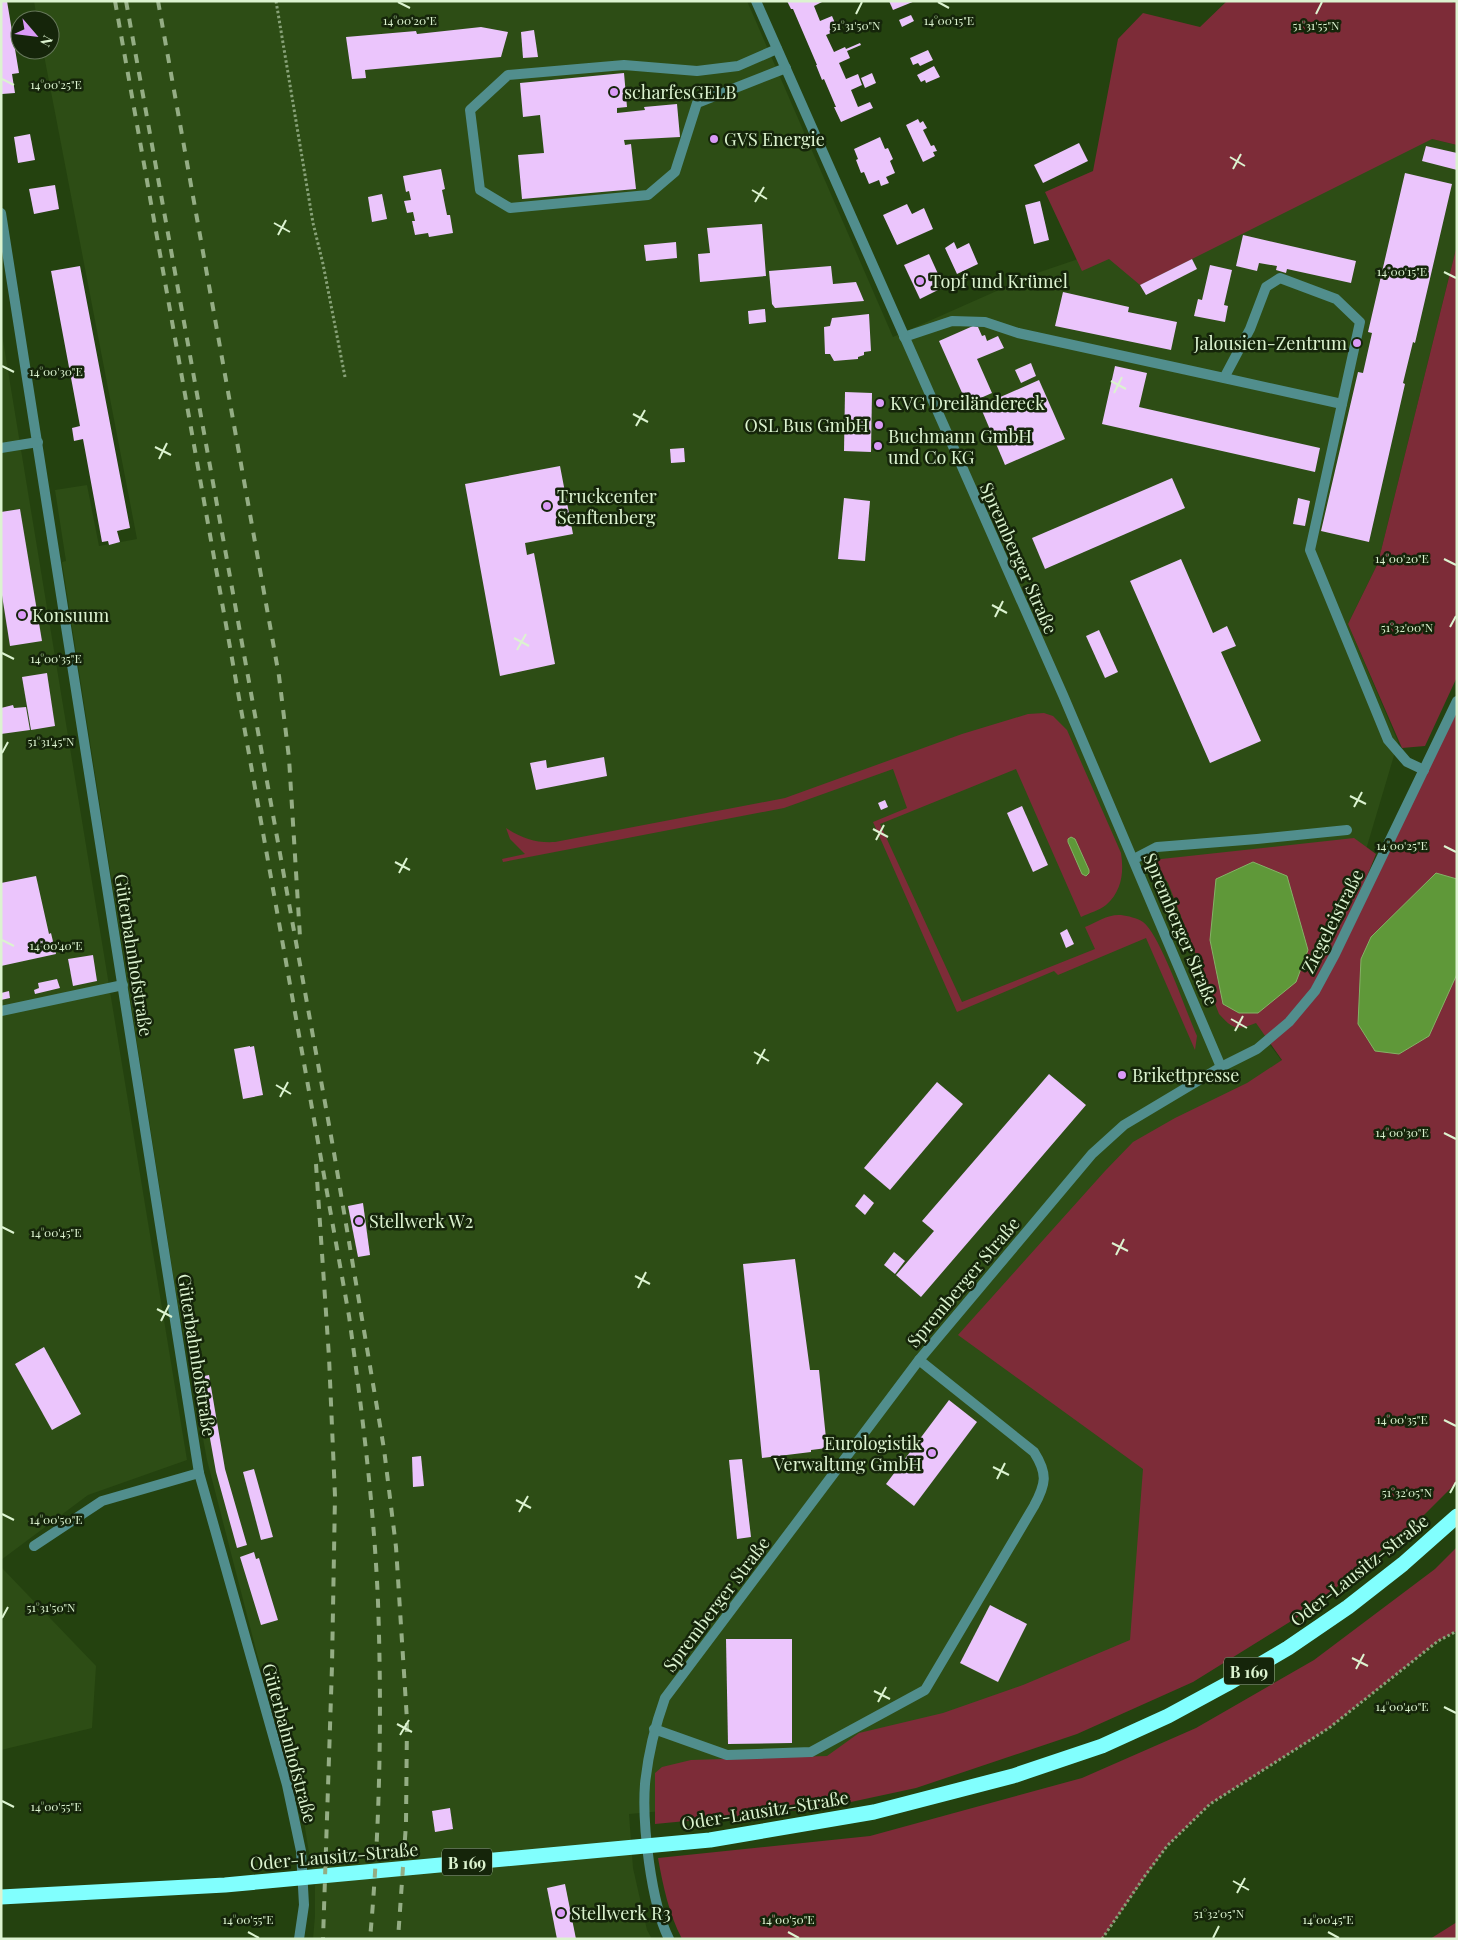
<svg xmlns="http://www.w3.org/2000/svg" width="1458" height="1940" viewBox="0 0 1458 1940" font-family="'Playfair Display',serif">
	<rect width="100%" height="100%" fill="#24420f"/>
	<g fill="#2d4d15">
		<path d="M34,1H747L893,337L1037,273L1432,139L1457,145V245L1378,563L1348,624L1398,742L1335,954L1267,1041L1282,1061L1337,1560L798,1799L629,1814L633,1868L647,1930L652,1939H313L315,1916V1881L310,1859L301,1803L257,1654L207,1460L176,1293L62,562L66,561L55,490L87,485L99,546L137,539L43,50H50V20H37Z"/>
		<path d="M1,328L187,1460L88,1495L1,1560Z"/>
		<path d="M1,1567L96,1666L92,1728L1,1750Z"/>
	</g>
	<g fill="#7d2c38">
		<path d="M1227,1H1452L1453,3L1457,1V145L1432,139L1140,285L1109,259L1082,271L1045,192L1093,171L1118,39L1143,13L1200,27Z"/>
		<path d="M1457,245V677L1425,746L1402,748L1348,624L1378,563Z"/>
		<path d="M1457,701V1482L1425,1514L1309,1610L1193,1682L1077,1734L916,1788L823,1808L655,1824V1773L662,1767L691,1760L827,1756L859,1733L943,1713L1023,1685L1130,1640L1143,1469L958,1335L1105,1171L1133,1142L1175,1118L1247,1083L1282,1060L1256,1023C1236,1031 1233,1029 1219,1014L1168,883L1152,860L1354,838L1376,854L1340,942Z"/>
		<path d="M1044,713L1053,716L1067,730L1121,853C1124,872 1122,891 1106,905C1100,910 1089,913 1081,917L1016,769L880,824L962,1002L1095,949L1085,927C1097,922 1108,914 1121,915C1128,916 1137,918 1143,922C1161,936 1186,1012 1197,1036L1195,1050L1146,938L1058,975L1054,971L957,1012L873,822L907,808L893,769L784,808L503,862L502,859L525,854L510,839L506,828C523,839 536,843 555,842L785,798L962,734L1028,714Z"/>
		<path d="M1457,1547V1631L1438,1641L1329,1728L1210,1804L1167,1846L1102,1939H682C669,1914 663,1886 658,1858L870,1836L1082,1778L1196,1728L1314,1660L1435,1569Z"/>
		<path d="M1457,1922V1939H1430Z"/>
	</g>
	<g fill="#5f9839" stroke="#84b366">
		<path d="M1071,837L1075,839L1089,870V873L1086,876L1082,874L1068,842V839Z"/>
		<path d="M1253,862L1287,876L1308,950L1296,982L1258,1013H1239L1223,1004L1210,940L1216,879Z"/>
		<path d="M1436,873L1457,879V974L1429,1036L1399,1054L1375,1051L1358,1024L1361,959L1371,937Z"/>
	</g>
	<g fill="#ebc5fc">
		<path d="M1,1H7L19,73L12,74L15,93L2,94Z"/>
		<path d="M787,1H824L814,6L820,21L832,16L838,30L826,35L834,52L845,47L846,49L860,43L861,45L847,51L850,58L839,63L846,79L858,74L862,85L851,90L858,107L870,102L873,108L841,122L834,107H836L824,79L822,80L816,65H817L793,9H791Z"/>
		<path d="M889,1H915L893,10Z"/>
		<path d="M911,15L914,21L902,27L899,20Z"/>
		<path d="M481,27L508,32L501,57L365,70L366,78L352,79L346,37L416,31L417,34Z"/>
		<path d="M534,30L538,57L523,58L521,32Z"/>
		<path d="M928,50L933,60L920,66L918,63L913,65L910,58Z"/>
		<path d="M934,66L940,77L926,83L925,80L921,82L917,75Z"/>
		<path d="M624,73L627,107L617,108V113L645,110L644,107L677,104L680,137L624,140L625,145L631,144L636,189L522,199L518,155L544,153L540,115L523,117L520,83Z"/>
		<path d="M872,73L876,83L865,88L861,78Z"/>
		<path d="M918,119L920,123L923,121L927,128L923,130L931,146L934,145L937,151L933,152L935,156L923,162L906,125Z"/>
		<path d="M30,134L35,160L18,163L14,137Z"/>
		<path d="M880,137L885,149L888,148L893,159L890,161L895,173L886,177L889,183L881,186L879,180L869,184L864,172L861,173L856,160L858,159L854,149Z"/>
		<path d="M1079,143L1088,161L1043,183L1034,165Z"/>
		<path d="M1426,146L1457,153V170L1422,161Z"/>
		<path d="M441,169L445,189L442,190L447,215H450L453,233L429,237L428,233L415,235L412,221H415L413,212L407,213L404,201L411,200L409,191L406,192L403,176Z"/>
		<path d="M1405,173L1452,184L1415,343L1413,342L1403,383L1405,384L1369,542L1321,531L1358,372L1363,373L1372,333L1368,332Z"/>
		<path d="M55,185L59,209L34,214L29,189Z"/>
		<path d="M382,194L387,219L372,222L368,197Z"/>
		<path d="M1040,201L1049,240L1034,244L1025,205Z"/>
		<path d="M907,204L912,214L924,208L933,229L897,245L883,215Z"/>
		<path d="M762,224L766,276L700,282L698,254L710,253L707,228Z"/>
		<path d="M1243,235L1356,261L1351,283L1287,269L1286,273L1276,270L1277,266L1259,263L1257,271L1236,266Z"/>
		<path d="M676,242L677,258L646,261L644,245Z"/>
		<path d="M954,242L957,249L969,243L978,264L957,274L945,248Z"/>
		<path d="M929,254L944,287L920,299L904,265Z"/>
		<path d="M1192,259L1197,269L1146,295L1140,285Z"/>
		<path d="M1210,265L1232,270L1224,305L1228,306L1225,322L1194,316L1198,299L1202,300Z"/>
		<path d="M80,266L130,528L117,531L120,542L109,545L108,541L102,542L83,439L74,441L72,428L80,426L51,271Z"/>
		<path d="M831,266L833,284L856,282L864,301L775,308L772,304L769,271Z"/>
		<path d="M1063,292L1129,307L1128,312L1177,322L1171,350L1055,326Z"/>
		<path d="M765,309L766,322L749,324L748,311Z"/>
		<path d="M869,314L871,351L864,352V355L858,357V359L834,361L830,354H825L824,327L830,326L832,318Z"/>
		<path d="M973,326L978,327L982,336L985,335L987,341L998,336L1004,348L977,359L992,393L967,404L939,341Z"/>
		<path d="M1031,363L1036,376L1021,383L1015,370Z"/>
		<path d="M1115,366L1147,373L1139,407L1320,448L1315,472L1102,424Z"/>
		<path d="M1039,380L1065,439L1005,465L980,406Z"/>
		<path d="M845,392L872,393L871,452L844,451Z"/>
		<path d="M684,448L685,462L671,463L670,449Z"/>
		<path d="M560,466L573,534L525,543L527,555L534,553L555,664L500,676L465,484Z"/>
		<path d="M1172,478L1185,508L1045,569L1032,538Z"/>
		<path d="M844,498L870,501L865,561L838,559Z"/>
		<path d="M1298,498L1310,501L1305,526L1293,524Z"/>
		<path d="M20,509L42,641L10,646L1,589V512Z"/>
		<path d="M1181,559L1213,633L1227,626L1236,646L1221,652L1261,741L1210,763L1130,581Z"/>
		<path d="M1099,630L1118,672L1105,678L1086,636Z"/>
		<path d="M47,673L55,726L31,730L22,677Z"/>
		<path d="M13,705L14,708L26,707L30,730L1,734V708Z"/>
		<path d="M604,757L607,776L536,790L530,763L546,760L547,768Z"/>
		<path d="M885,800L888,807L881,810L878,803Z"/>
		<path d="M1022,806L1048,865L1033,872L1007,813Z"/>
		<path d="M36,876L49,934L51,933L56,954L1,966V883Z"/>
		<path d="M1067,929L1074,944L1066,948L1060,933Z"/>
		<path d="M93,955L97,981L73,986L68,959Z"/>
		<path d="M57,979L60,988L35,994L34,990L39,988L38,983Z"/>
		<path d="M9,991L10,998L1,1000V993Z"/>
		<path d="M250,1046V1047L254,1046L263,1095L243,1099L234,1049Z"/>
		<path d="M1049,1074L1086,1105L921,1297L896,1275L934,1231L922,1221Z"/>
		<path d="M937,1082L963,1104L890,1190L864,1168Z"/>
		<path d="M864,1194L874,1203L865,1215L855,1206Z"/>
		<path d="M363,1203L370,1255L358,1257L348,1206Z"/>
		<path d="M894,1252L905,1261L895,1274L884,1265Z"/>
		<path d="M795,1259L810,1370H819L827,1448L811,1450V1452L762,1458L743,1264Z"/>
		<path d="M44,1347L81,1414L52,1430L15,1364Z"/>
		<path d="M209,1375L225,1469L247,1545L237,1548L216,1472L199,1377Z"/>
		<path d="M949,1400L977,1422L914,1506L886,1484Z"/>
		<path d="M421,1456L424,1486L413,1487L412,1457Z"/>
		<path d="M742,1459L751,1537L737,1539L729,1460Z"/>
		<path d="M254,1469L273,1537L261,1540L243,1472Z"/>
		<path d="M254,1552L256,1559L259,1558L278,1620L261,1625L240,1557Z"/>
		<path d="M990,1605L1027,1624L998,1682L960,1663Z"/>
		<path d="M726,1639H792V1743L728,1744Z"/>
		<path d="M450,1808L453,1829L435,1832L432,1811Z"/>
		<path d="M565,1884L576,1939H557L547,1888Z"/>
	</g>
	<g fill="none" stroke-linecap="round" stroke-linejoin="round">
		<g stroke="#88a278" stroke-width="3" stroke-dasharray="2.5 2.5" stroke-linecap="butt">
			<path d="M276,1L313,223L323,264L345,377"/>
			<path d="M1102,1939L1144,1877L1167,1846L1210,1804L1329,1728L1438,1641L1457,1631"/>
		</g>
		<g stroke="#518e8d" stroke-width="10">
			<path d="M777,49L738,66L697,71L624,65L508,75L470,110L480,190L510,208L648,195L675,172L697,103L786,68"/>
			<path d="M904,337L952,321L985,322L1018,333L1224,378L1250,329L1266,287L1280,278L1336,299L1360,322L1342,404L1224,378"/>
			<path d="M1342,404L1310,550L1388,740L1407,762L1424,770"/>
			<path d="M1134,859L1157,847L1257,839L1347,830"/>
			<path d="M1,1011L123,985"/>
			<path d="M654,1729L727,1755L811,1752L925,1690L1034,1506C1046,1484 1048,1474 1034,1452L919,1360"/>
		</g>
		<g stroke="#518e8d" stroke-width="10">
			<path d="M756,1L1063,695L1221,1067"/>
			<path d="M1,213L199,1473L287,1785L301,1851L304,1905L299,1939"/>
			<path d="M1,448L38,442"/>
			<path d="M34,1546L102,1501L199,1473"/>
			<path d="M669,1939C651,1903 642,1824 645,1784C648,1754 655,1726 665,1698L919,1360L1092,1154L1124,1125L1221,1067L1257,1049L1289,1022L1315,991L1335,954L1457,701"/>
		</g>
		<path stroke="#81fffe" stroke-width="15" d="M1,1897L225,1885L710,1840L874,1812L1013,1776L1102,1746L1168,1716L1227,1684L1288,1648L1348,1607L1403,1564L1457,1516"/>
		<g stroke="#94ad84" stroke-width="4" stroke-dasharray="9 9" stroke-linecap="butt">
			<path d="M115,1L349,1316C362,1411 374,1506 378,1602C382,1714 380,1827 370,1939"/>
			<path d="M126,1L333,1147L384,1449L396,1547L407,1720L406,1824L398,1939"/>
			<path d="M158,1L279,676L289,758L300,937"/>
			<path d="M316,1164L329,1357L335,1496L332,1666L323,1939"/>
		</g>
	</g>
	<path fill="none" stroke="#dcf3d0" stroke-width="2" d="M398,2L410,8M938,2L949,8M856,14L862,2M1316,14L1322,2M2,79L14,85M1230,157L1245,166M1233,169L1241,154M752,190L767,199M755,202L764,187M274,223L290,232M278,235L286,220M1444,272L1456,278M2,366L14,372M1111,381L1126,389M1114,393L1122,377M633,414L648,422M636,426L645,410M155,447L171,455M159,459L167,443M1444,559L1456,565M992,605L1007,613M995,617L1003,601M1450,627L1456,616M514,638L529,646M517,650L526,634M2,653L14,659M2,753L8,742M1350,796L1366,804M1354,807L1362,792M873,829L888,837M876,840L884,825M1444,846L1456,852M395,862L410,870M399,873L407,858M2,940L14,946M1231,1019L1247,1028M1235,1031L1243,1016M754,1052L769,1061M757,1064L765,1049M276,1085L291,1094M280,1097L288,1082M1444,1133L1456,1139M2,1227L14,1233M1112,1243L1128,1251M1116,1255L1124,1239M635,1276L650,1284M638,1288L646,1272M157,1309L172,1317M161,1321L169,1305M1444,1420L1456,1426M993,1467L1009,1475M997,1479L1005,1463M1450,1493L1456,1482M516,1500L531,1508M519,1512L528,1496M2,1514L14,1520M2,1618L8,1607M1352,1658L1368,1666M1356,1669L1364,1654M874,1691L890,1699M878,1702L886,1687M1444,1707L1456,1713M397,1724L412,1732M400,1735L409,1720M2,1801L14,1807M1233,1881L1249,1890M1237,1893L1245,1878M248,1932L259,1938M788,1932L799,1938M1328,1932L1339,1938M1213,1938L1219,1926"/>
	<g fill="#da9af7" stroke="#15250a" stroke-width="2">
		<circle cx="614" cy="92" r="5"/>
		<circle cx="714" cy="139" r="5"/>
		<circle cx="920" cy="281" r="5"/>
		<circle cx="1357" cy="343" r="5"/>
		<circle cx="880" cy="403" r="5"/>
		<circle cx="879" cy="425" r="5"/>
		<circle cx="878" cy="446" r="5"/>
		<circle cx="547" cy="506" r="5"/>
		<circle cx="22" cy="615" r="5"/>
		<circle cx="1122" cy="1075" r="5"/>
		<circle cx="359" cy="1221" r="5"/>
		<circle cx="932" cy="1453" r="5"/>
		<circle cx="561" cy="1913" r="5"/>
	</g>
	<g text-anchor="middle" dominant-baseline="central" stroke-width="5" stroke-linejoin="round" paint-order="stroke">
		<g fill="#15250a" stroke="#a0b595" stroke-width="1">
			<rect x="1224" y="1657.5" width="50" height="27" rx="4"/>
			<rect x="442" y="1848.5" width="50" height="27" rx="4"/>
		</g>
		<g font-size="16" font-weight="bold" fill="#dcf3d0">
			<text x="1249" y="1671">B 169</text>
			<text x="467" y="1862">B 169</text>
		</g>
		<g font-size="18" fill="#dcf3d0" stroke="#15250a" text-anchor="start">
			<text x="624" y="92">scharfesGELB</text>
			<text x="724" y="139">GVS Energie</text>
			<text x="930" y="281">Topf und Krümel</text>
			<text x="1347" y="343" text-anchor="end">Jalousien-Zentrum</text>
			<text x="890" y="403">KVG Dreiländereck</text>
			<text x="869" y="425" text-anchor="end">OSL Bus GmbH</text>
			<text x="888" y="436">Buchmann GmbH<tspan x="888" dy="21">und Co KG</tspan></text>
			<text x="557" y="496">Truckcenter<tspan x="557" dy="21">Senftenberg</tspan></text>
			<text x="32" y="615">Konsuum</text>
			<text x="1132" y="1075">Brikettpresse</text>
			<text x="369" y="1221">Stellwerk W2</text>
			<text x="922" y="1443" text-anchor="end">Eurologistik<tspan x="922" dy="21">Verwaltung GmbH</tspan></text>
			<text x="571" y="1913">Stellwerk R3</text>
		</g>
		<g font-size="18" fill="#dcf3d0" stroke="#15250a">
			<text transform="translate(1019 558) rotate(66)">Spremberger Straße</text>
			<text transform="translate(1332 921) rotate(-63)">Ziegeleistraße</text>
			<text transform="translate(1181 929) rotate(67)">Spremberger Straße</text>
			<text transform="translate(134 955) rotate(81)">Güterbahnhofstraße</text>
			<text transform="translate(963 1282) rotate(-50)">Spremberger Straße</text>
			<text transform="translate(197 1355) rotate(81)">Güterbahnhofstraße</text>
			<text transform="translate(1359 1570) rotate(-38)">Oder-Lausitz-Straße</text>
			<text transform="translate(716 1604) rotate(-53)">Spremberger Straße</text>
			<text transform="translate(290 1743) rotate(75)">Güterbahnhofstraße</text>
			<text transform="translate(765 1810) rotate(-9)">Oder-Lausitz-Straße</text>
			<text transform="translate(334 1856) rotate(-5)">Oder-Lausitz-Straße</text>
		</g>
	</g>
	<g font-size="12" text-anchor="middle" fill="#dcf3d0" stroke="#15250a" stroke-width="5" stroke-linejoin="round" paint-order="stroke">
		<text x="410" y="25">14°00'20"E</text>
		<text x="949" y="25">14°00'15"E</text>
		<text x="856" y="30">51°31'50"N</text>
		<text x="1316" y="30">51°31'55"N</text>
		<text x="56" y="89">14°00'25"E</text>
		<text x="1402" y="276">14°00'15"E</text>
		<text x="56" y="376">14°00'30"E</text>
		<text x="1402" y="563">14°00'20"E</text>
		<text x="1407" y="632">51°32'00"N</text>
		<text x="56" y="663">14°00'35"E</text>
		<text x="51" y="746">51°31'45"N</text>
		<text x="1402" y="850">14°00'25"E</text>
		<text x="56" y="950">14°00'40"E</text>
		<text x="1402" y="1137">14°00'30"E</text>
		<text x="56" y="1237">14°00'45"E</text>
		<text x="1402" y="1424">14°00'35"E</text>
		<text x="1407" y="1497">51°32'05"N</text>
		<text x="56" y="1524">14°00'50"E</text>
		<text x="51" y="1612">51°31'50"N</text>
		<text x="1402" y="1711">14°00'40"E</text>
		<text x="56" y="1811">14°00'55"E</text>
		<text x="1219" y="1918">51°32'05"N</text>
		<text x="248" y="1924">14°00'55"E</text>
		<text x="788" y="1924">14°00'50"E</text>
		<text x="1328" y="1924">14°00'45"E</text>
	</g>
	<rect width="1458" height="1940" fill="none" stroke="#dcf3d0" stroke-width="5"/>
	<g transform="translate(35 35) rotate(118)"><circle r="24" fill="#15250a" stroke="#657759"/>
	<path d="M0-4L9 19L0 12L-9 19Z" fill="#da9af7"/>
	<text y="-8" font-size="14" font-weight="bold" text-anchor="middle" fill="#dcf3d0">N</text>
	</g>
</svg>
